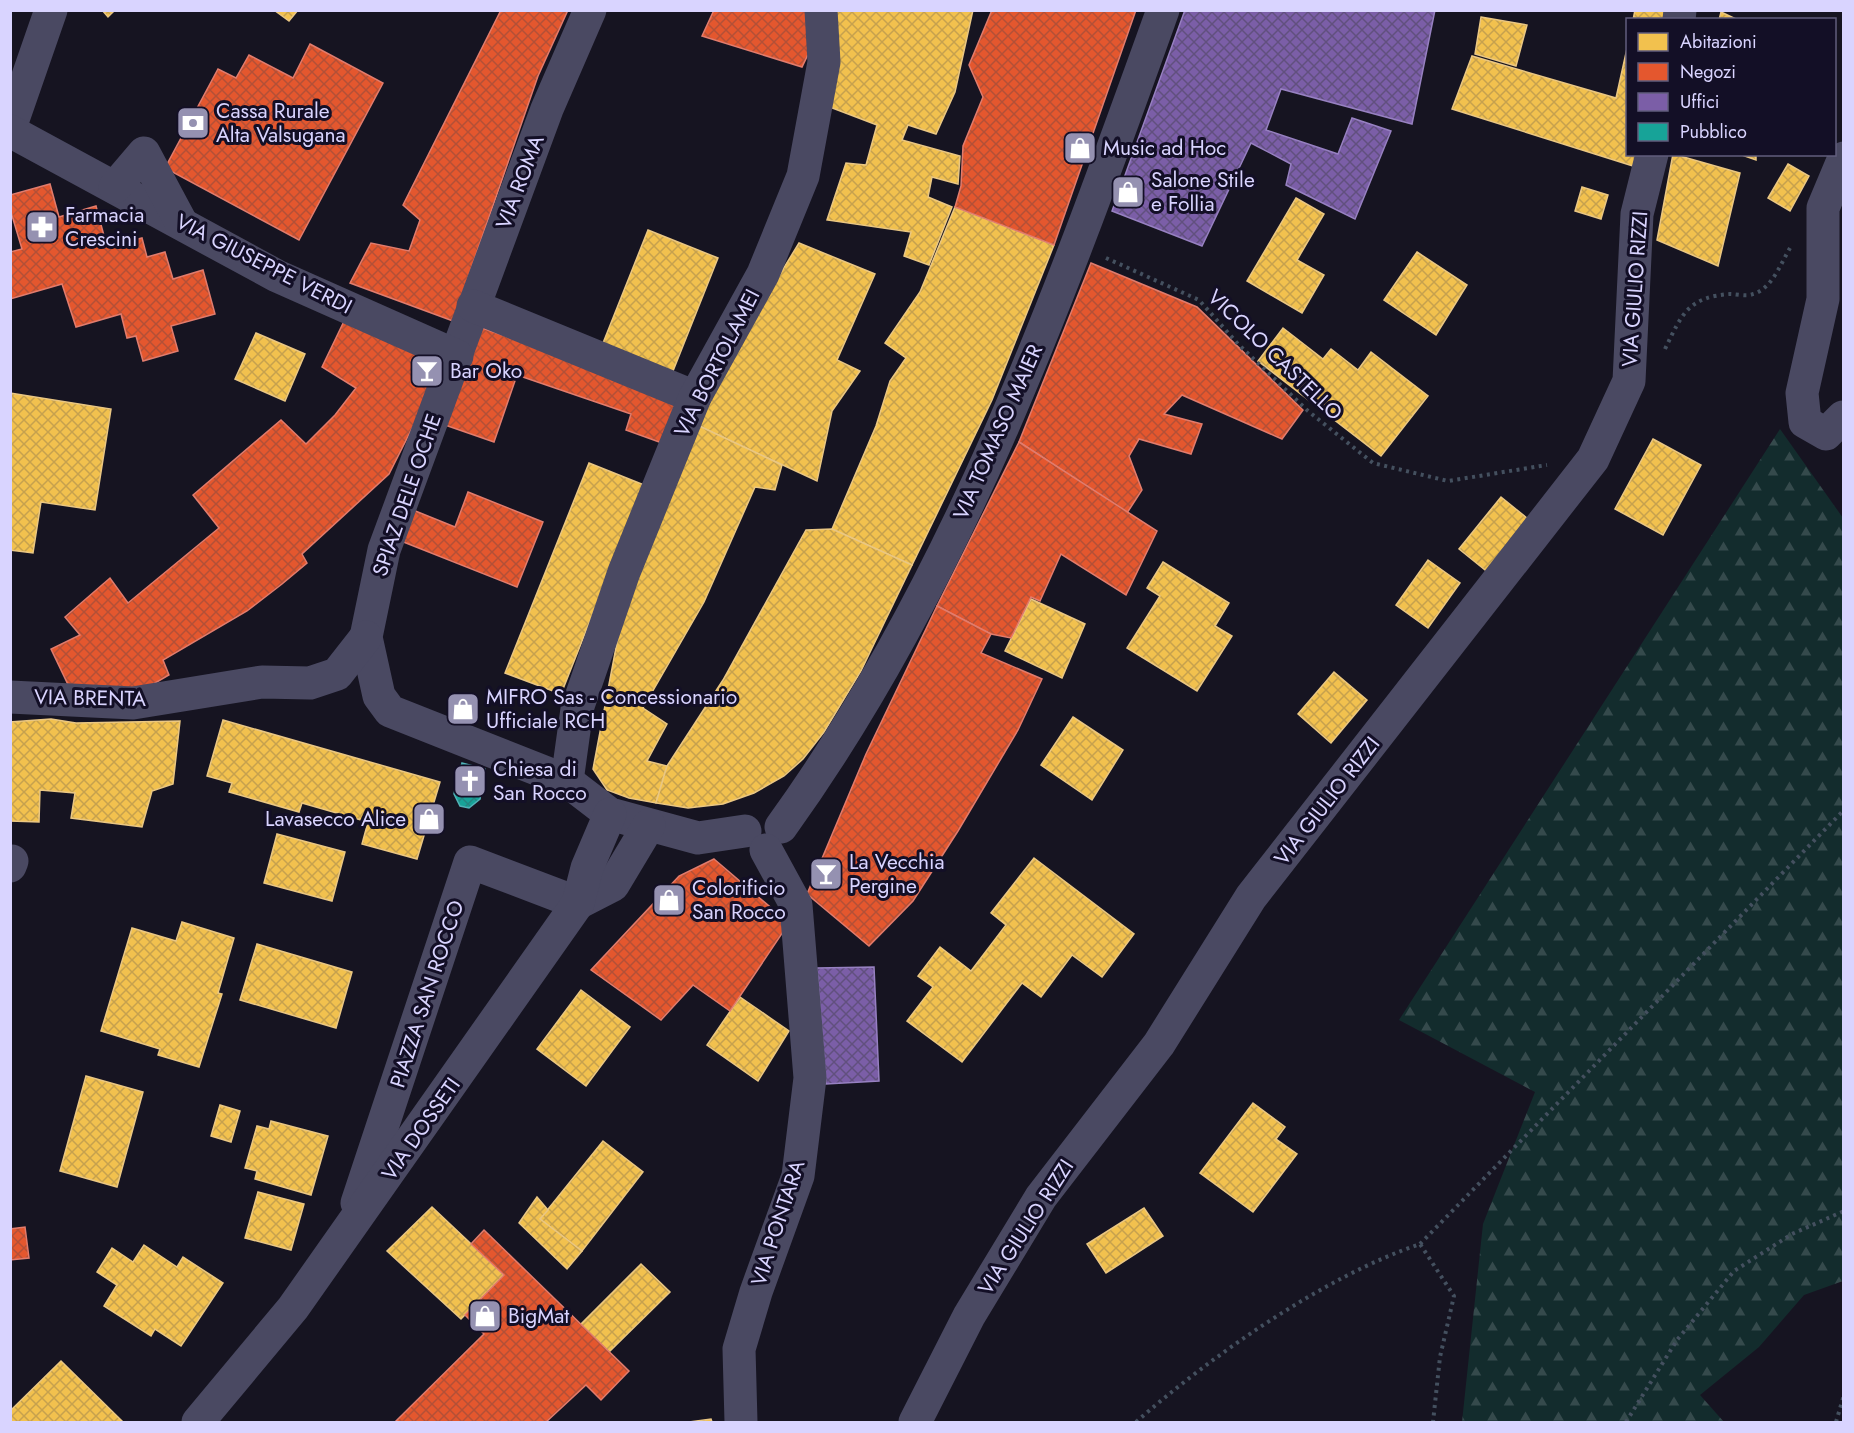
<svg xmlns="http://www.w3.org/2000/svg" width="1854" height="1433" viewBox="0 0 1854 1433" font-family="Jost,sans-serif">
	<defs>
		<pattern id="forest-firs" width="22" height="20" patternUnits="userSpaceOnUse" patternTransform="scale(1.5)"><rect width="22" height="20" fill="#132c2d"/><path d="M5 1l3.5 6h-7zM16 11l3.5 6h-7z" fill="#354a4c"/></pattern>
		<pattern id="homes-cross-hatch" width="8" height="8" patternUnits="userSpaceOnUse" patternTransform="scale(1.5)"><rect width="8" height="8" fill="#f2c14e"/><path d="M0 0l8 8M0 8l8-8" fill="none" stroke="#c6a14e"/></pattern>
		<pattern id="shops-cross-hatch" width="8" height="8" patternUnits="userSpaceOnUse" patternTransform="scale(1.5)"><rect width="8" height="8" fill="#e4572e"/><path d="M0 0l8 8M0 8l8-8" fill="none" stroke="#b35037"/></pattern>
		<pattern id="offices-cross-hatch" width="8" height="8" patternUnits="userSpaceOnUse" patternTransform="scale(1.5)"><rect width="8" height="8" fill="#7b5ea7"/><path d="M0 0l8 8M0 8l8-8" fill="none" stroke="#61507e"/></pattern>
		<pattern id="public-cross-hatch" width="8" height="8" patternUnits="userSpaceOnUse" patternTransform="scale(1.5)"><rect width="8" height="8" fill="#17a398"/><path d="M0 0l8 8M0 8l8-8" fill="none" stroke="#248581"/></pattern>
	</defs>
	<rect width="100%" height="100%" fill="#161421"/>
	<path fill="url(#forest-firs)" d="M1780,429L1843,518V1281L1804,1295L1759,1347L1700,1395L1724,1422H1462L1483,1224L1535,1092L1399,1020Z"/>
	<g fill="url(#homes-cross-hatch)" stroke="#eac783" stroke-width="1.5">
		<path d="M102,10H115L108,17Z"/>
		<path d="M274,10H298L289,21Z"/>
		<path d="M832,10H973L955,92L936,134L908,125L902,140L960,156L958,184L932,177L928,197L952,207L929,265L904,256L911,232L827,220L846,163L866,165L877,125L827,106Z"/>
		<path d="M1635,10H1672L1670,20H1633Z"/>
		<path d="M1721,12L1738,20H1719Z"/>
		<path d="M1481,17L1527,25L1516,66L1475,54Z"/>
		<path d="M1628,44V154H1637L1633,166L1452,109L1472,56L1616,98Z"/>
		<path d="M1673,154L1740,173L1718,266L1657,240Z"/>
		<path d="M1739,154H1756V160Z"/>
		<path d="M1788,164L1809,176L1790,211L1768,198Z"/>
		<path d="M1582,187L1608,195L1601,219L1575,211Z"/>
		<path d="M1296,198L1324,214L1297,260L1324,275L1302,313L1247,281Z"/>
		<path d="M955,207L1054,245L992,400L912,565L832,529L876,426L890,381L906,358L885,343L920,292Z"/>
		<path d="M648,230L718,258L671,376L601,348Z"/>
		<path d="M799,243L875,274L837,360L860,371L832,411L817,481L697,425L736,346Z"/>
		<path d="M1417,252L1467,285L1436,335L1384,300Z"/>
		<path d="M1283,328L1323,359L1331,349L1358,370L1371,352L1428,396L1381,456L1258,361Z"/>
		<path d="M256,333L305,354L285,401L235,379Z"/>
		<path d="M10,393L111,409L95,510L41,502L33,553L10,550Z"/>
		<path d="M697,425L782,465L775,490L755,487L704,602L643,708L667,724L647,761L667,766L656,803L629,798L607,790L593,769L628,584Z"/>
		<path d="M1653,439L1701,465L1663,535L1615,509Z"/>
		<path d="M589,463L644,485L561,694L505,673Z"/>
		<path d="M1501,497L1533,523L1490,574L1459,549Z"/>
		<path d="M832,529L912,565L861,671L824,732L803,759L784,776L754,793L723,804L688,808L656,803L667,766L723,680L806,530Z"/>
		<path d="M1428,560L1460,583L1428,628L1396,605Z"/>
		<path d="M1163,562L1229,603L1215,626L1232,636L1197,691L1127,648L1160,596L1147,588Z"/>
		<path d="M1031,599L1085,624L1062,678L1005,651Z"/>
		<path d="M1334,672L1367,700L1331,743L1298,714Z"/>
		<path d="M1073,717L1123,750L1092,800L1041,765Z"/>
		<path d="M51,719L76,723L180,721L173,784L152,791L142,827L71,818L75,793L40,790L39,822L10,821V722Z"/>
		<path d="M223,720L440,782L417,859L362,844L368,822L302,803L299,812L229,792L232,783L207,776Z"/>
		<path d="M277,834L345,852L332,901L264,883Z"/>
		<path d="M1034,858L1134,934L1102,977L1072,955L1041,997L1022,983L962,1062L907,1021L933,987L918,976L940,947L971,971L1006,925L991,913Z"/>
		<path d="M182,922L234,938L218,993L222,994L199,1067L158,1055L160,1049L101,1031L132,928L176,941Z"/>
		<path d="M257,944L352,972L336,1028L240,1000Z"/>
		<path d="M581,990L630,1027L586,1086L537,1049Z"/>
		<path d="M740,997L789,1031L758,1081L707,1045Z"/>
		<path d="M86,1076L143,1092L117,1187L60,1171Z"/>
		<path d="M1253,1103L1285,1127L1276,1139L1297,1154L1253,1212L1200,1173Z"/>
		<path d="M220,1105L240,1111L231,1142L211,1136Z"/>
		<path d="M271,1121L328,1136L311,1195L255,1179L257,1171L245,1168L257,1126L269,1129Z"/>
		<path d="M603,1141L643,1172L582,1251L540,1219Z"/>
		<path d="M258,1192L304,1204L291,1250L245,1238Z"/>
		<path d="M537,1197L548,1210L540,1219L582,1251L567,1269L519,1223Z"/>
		<path d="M432,1207L504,1275L461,1319L387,1251Z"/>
		<path d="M1144,1208L1163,1236L1106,1273L1087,1244Z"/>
		<path d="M144,1245L177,1267L183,1257L223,1283L181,1346L155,1329L151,1336L104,1306L117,1285L97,1272L112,1248L133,1262Z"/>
		<path d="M641,1264L670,1292L609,1352L580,1325Z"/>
		<path d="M61,1361L123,1422H10V1411Z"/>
		<path d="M711,1419L712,1422H689Z"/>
	</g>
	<g fill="url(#shops-cross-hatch)" stroke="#e17c6d" stroke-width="1.5">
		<path d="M501,10H568L538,76L453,321L350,283L371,243L409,251L420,220L403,205Z"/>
		<path d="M714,10H811L812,46L802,67L702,36Z"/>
		<path d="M992,10H1136L1054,245L955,207L961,186L963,146L983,97L969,65Z"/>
		<path d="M310,44L383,83L299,240L165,168L218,69L236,78L249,55L293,78Z"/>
		<path d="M50,184L59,217L96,206L107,247L142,238L147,257L165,252L173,279L203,270L215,314L171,326L178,351L143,361L136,336L127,338L121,314L76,327L62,284L10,299V252L22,249L10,209V195Z"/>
		<path d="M1091,263L1197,307L1303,410L1282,439L1182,395L1164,414L1202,424L1191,454L1139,439L1129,456L1142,490L1127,513L1019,442Z"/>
		<path d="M347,315L443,367L389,474L302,554L307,563L282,584L247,611L163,660L169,675L150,686L72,693L51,649L80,635L65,617L110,578L128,603L219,528L193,495L281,420L306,444L335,415L356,388L322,367Z"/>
		<path d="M479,327L642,383L676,401L662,443L626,430L631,414L517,375L494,442L445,425Z"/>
		<path d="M1019,442L1157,531L1126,595L1061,554L1040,601L1031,597L1011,638L991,634L937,606Z"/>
		<path d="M468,492L543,522L517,587L401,541L413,510L455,527Z"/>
		<path d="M937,606L991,634L981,653L1042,679L1018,730L958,831L913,901L869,946L807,894L866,754Z"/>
		<path d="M714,859L789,923L730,1011L693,985L661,1020L591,970L679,876Z"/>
		<path d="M25,1227L29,1258L10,1260V1229Z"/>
		<path d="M484,1230L629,1371L601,1400L586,1385L546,1422H395L484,1334L465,1315L504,1275L471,1244Z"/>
	</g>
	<g fill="url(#offices-cross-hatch)" stroke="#9781c1" stroke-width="1.5">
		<path d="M1185,10H1435L1412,124L1281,89L1266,130L1338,154L1352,118L1391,131L1355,219L1286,185L1291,164L1251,143L1202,246L1112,211Z"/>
		<path d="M874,967L879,1081L826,1084L817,968Z"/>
	</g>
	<path fill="url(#public-cross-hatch)" stroke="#51b2b7" stroke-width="1.5" d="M462,763L485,769L480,799L469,808L460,806L454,794Z"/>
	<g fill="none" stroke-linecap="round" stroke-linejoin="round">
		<g stroke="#44505f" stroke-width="4" stroke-dasharray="3 4.5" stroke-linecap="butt">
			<path d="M1106,258L1199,300L1238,344L1308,411L1373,463L1448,481L1547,465"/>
			<path d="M1665,349C1682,314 1688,297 1730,294C1737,294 1747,297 1753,294C1772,289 1781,263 1790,248"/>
			<path d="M1420,1244L1844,810"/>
			<path d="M1136,1422C1211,1356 1325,1276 1420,1244L1454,1296L1440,1357L1433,1422"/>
			<path d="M1626,1422L1677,1340L1734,1271L1792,1234L1844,1211"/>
			<path d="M1836,1422L1844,1395"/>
		</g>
		<g stroke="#4a4962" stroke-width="33">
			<path d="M590,10L547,109L384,550L366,637L379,696L390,711L567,781L610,814L698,838L745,831"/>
			<path d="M1679,20L1680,10"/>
			<path d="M10,128L51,10"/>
			<path d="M10,131L277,276L457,356"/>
			<path d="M115,187L144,153L182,224"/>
			<path d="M473,306L695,397"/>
			<path d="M1843,417L1826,434L1805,422L1802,393L1823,299V208L1844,158"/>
			<path d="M10,697L133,703L262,682L310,683L337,674L366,637"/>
			<path d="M567,781L577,709L624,572L695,397L763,274L803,176L824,62L821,10"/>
			<path d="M781,827C958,582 1061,293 1163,10"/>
			<path d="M10,866L12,861"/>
			<path d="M578,903L613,885L649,825"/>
			<path d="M357,1203L470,862L578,903"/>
			<path d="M198,1422L293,1308L578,903L587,868L610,814"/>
			<path d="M741,1422L739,1349L756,1292L798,1176L810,1078L796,905L766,850"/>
			<path d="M915,1422L969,1316L1041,1197L1159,1044L1251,897L1593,459L1629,381L1637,214L1652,154"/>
		</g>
	</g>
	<defs>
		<symbol id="bank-square" viewBox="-11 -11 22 22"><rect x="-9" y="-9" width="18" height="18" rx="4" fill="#9591b1" stroke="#130f26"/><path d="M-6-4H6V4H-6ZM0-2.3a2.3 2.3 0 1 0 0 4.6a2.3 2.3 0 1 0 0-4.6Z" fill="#fff"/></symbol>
		<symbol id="shop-square" viewBox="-11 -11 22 22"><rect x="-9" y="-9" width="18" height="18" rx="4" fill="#9591b1" stroke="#130f26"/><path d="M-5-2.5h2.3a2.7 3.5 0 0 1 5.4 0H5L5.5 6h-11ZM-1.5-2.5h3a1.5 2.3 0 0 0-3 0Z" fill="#fff"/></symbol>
		<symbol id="pharmacy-square" viewBox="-11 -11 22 22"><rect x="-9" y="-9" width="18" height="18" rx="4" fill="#9591b1" stroke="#130f26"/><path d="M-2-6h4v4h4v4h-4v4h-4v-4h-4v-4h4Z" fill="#fff"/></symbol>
		<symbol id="bar-square" viewBox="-11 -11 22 22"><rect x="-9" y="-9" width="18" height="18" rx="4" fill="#9591b1" stroke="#130f26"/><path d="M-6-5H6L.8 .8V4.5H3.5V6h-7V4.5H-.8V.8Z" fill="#fff"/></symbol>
		<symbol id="church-square" viewBox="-11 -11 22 22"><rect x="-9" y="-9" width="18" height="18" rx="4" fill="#9591b1" stroke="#130f26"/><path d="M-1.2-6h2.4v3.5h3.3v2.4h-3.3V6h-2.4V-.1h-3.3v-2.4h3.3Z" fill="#fff"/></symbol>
	</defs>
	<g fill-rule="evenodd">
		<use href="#bank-square" x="174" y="104" width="38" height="38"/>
		<use href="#shop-square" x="1061" y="129" width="38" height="38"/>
		<use href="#shop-square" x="1109" y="173" width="38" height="38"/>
		<use href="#pharmacy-square" x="23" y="208" width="38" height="38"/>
		<use href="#bar-square" x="408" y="352" width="38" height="38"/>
		<use href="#shop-square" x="444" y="690" width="38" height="38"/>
		<use href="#church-square" x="451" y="762" width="38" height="38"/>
		<use href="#shop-square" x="410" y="800" width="38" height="38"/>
		<use href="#bar-square" x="807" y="855" width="38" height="38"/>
		<use href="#shop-square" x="650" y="881" width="38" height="38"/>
		<use href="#shop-square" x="466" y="1297" width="38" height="38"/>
	</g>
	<g text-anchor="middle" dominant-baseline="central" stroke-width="6" stroke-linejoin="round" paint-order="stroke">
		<g font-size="21" fill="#d9d4ff" stroke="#130f26" text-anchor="start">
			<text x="216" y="111">Cassa Rurale<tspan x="216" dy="24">Alta Valsugana</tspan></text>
			<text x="1103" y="148">Music ad Hoc</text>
			<text x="1151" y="180">Salone Stile<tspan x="1151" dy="24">e Follia</tspan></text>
			<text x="65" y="215">Farmacia<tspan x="65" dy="24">Crescini</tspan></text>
			<text x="450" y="371">Bar Oko</text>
			<text x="486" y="697">MIFRO Sas - Concessionario<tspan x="486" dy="24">Ufficiale RCH</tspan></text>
			<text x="493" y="769">Chiesa di<tspan x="493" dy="24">San Rocco</tspan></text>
			<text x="406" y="819" text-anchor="end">Lavasecco Alice</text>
			<text x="849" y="862">La Vecchia<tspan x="849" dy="24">Pergine</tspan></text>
			<text x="692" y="888">Colorificio<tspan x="692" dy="24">San Rocco</tspan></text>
			<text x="508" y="1316">BigMat</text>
		</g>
		<g font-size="21" fill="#d9d4ff" stroke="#130f26">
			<text transform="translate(520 182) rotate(-69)">VIA ROMA</text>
			<text transform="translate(264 264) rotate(27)">VIA GIUSEPPE VERDI</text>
			<text transform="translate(1635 289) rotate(-86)">VIA GIULIO RIZZI</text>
			<text transform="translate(1275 355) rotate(44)">VICOLO CASTELLO</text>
			<text transform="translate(717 363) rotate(-63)">VIA BORTOLAMEI</text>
			<text transform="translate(998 432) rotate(-66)">VIA TOMASO MAIER</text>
			<text transform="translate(407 495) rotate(-71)">SPIAZ DELE OCHE</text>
			<text transform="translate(90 698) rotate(1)">VIA BRENTA</text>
			<text transform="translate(1327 801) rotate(-52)">VIA GIULIO RIZZI</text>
			<text transform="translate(427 994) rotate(-72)">PIAZZA SAN ROCCO</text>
			<text transform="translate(421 1129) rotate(-55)">VIA DOSSETI</text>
			<text transform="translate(778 1223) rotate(-72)">VIA PONTARA</text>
			<text transform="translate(1026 1227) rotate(-57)">VIA GIULIO RIZZI</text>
		</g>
	</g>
	<rect width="1854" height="1433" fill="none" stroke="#d9d4ff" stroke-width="24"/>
	<rect x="1626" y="18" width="210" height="138" fill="#130f26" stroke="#625e7d" stroke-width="1.5"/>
	<rect x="1638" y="33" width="30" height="18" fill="#f2c14e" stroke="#625e7d" stroke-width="1.5"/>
	<text x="1680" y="48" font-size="18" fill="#d9d4ff">Abitazioni</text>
	<rect x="1638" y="63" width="30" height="18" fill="#e4572e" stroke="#625e7d" stroke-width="1.5"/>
	<text x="1680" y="78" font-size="18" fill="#d9d4ff">Negozi</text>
	<rect x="1638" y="93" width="30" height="18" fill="#7b5ea7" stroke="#625e7d" stroke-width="1.5"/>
	<text x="1680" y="108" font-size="18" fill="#d9d4ff">Uffici</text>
	<rect x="1638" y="123" width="30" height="18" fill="#17a398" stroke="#625e7d" stroke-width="1.5"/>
	<text x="1680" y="138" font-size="18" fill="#d9d4ff">Pubblico</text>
</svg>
